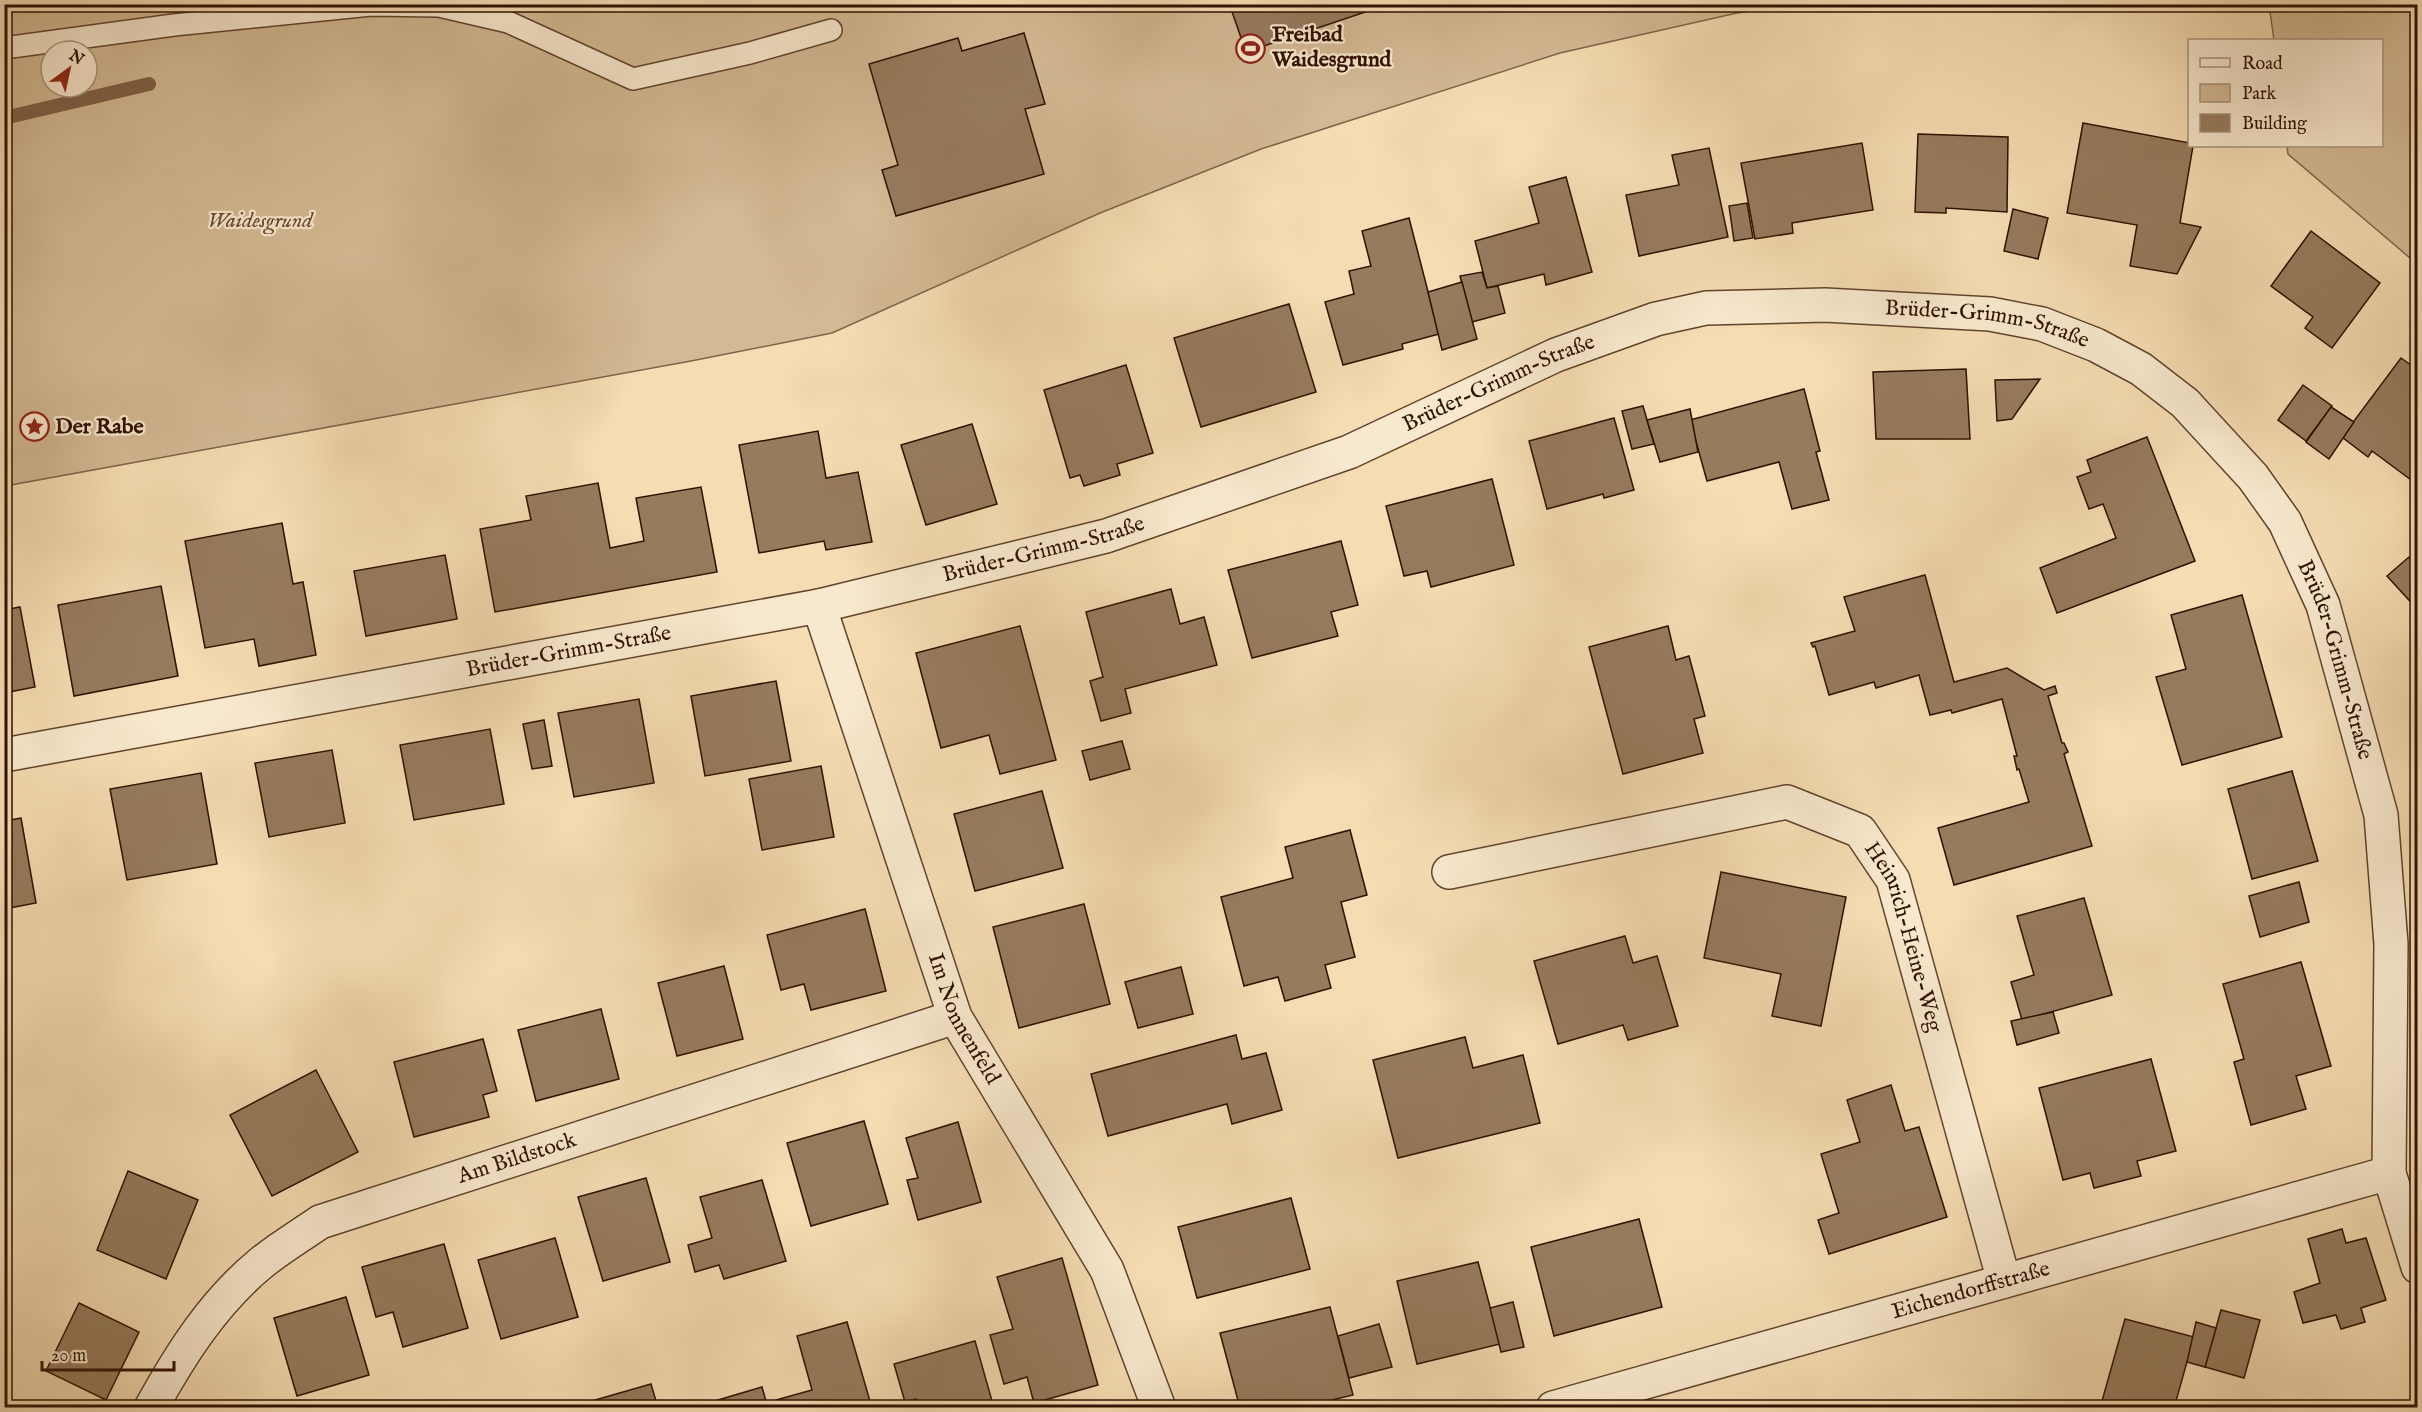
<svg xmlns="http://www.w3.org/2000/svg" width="2422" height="1412" viewBox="0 0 2422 1412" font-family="'IM FELL English',serif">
	<rect width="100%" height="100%" fill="#f5dcb2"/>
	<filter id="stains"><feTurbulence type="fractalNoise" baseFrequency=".00333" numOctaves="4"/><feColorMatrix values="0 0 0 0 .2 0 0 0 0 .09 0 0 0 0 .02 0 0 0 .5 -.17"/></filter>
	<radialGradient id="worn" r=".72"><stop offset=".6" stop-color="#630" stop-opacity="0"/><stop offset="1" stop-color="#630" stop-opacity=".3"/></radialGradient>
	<g fill="#d3b994" stroke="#81654a" stroke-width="1.5" fill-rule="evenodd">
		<path d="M5,5H1798L1737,13L1560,53L1261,149L1100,213L832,333L691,361L5,486ZM51,51H87V87H51Z"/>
		<path d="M2269,5H2417V264L2288,154L2287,146H2382V40H2274Z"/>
	</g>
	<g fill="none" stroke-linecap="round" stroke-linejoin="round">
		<path stroke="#7e6147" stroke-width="14" d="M4,118L149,84"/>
	</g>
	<g fill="#967b5d" stroke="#2f1101" stroke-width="1.5">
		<path d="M1235,4H1389L1246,52L1230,6Z"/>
		<path d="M1024,33L1045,104L1025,109L1044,174L896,216L882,170L898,165L869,64L958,38L962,51Z"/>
		<path d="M2083,123L2190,143V146H2193L2180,223L2201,227L2177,274L2130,266L2137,225L2067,213Z"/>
		<path d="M1918,134L2008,137L2007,212L1946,208V213L1915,212Z"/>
		<path d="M1862,143L1873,210L1792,223L1793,233L1755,239L1741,163Z"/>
		<path d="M1709,148L1728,237L1639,256L1626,195L1679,185L1672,155Z"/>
		<path d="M1566,177L1592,272L1546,285L1544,274L1487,288L1475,241L1539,223L1529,187Z"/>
		<path d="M1747,203L1753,238L1734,241L1729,206Z"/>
		<path d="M2013,209L2048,218L2038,259L2004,251Z"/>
		<path d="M1409,218L1439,334L1402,344L1403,349L1343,365L1325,302L1354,294L1349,271L1371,266L1362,231Z"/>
		<path d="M2311,231L2380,283L2332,348L2305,328L2313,317L2271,286Z"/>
		<path d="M1482,272L1487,288L1498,286L1505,313L1472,322L1460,276Z"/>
		<path d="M1462,282L1477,339L1442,350L1428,292Z"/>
		<path d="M1289,304L1316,392L1201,427L1174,338Z"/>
		<path d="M2401,358L2418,370V485L2372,451L2368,457L2342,437Z"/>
		<path d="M1126,365L1153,453L1117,464L1120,475L1084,486L1080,475L1070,478L1044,390Z"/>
		<path d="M1966,369L1970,439H1876L1873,372Z"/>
		<path d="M2040,379L2012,419L1997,421L1995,380Z"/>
		<path d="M2303,385L2332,406L2306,441L2278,420Z"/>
		<path d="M1804,389L1820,451L1816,452L1829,500L1792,509L1779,462L1707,481L1690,420Z"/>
		<path d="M1643,406L1654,444L1632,449L1622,411Z"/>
		<path d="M2331,407L2354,422L2329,459L2306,442Z"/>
		<path d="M1690,409L1698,452L1660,462L1647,420Z"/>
		<path d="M1614,418L1634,490L1604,498L1603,494L1547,509L1529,441Z"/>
		<path d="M972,424L997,504L926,525L901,445Z"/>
		<path d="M818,431L826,478L858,472L872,542L826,550L824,541L759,553L739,445Z"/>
		<path d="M2147,437L2195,561L2057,613L2040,568L2116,538L2103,504L2089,509L2077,477L2091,472L2087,460Z"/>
		<path d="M1492,479L1514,565L1431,587L1427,571L1404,576L1386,506Z"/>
		<path d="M598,483L610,548L644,541L636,498L701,487L717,572L495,612L480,529L531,520L526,496Z"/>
		<path d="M282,523L293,584L303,582L316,655L259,666L254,639L205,648L185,541Z"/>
		<path d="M1341,541L1358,605L1331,612L1338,636L1252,658L1228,570Z"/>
		<path d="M445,555L457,619L366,636L354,571Z"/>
		<path d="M2409,557L2415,564L2418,562V610L2387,576Z"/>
		<path d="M1925,575L1954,682L2007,668L2044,690L2055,686L2057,693L2048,696L2062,743H2064L2068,752L2064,754L2092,846L1954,885L1938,828L2029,802L2019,769L2017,770L2014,756H2017L2002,699L1952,713L1951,710L1930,715L1919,675L1876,688L1874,682L1829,695L1815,646L1813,647L1811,643L1855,631L1844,597Z"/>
		<path d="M161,586L178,676L74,696L58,605Z"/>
		<path d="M1171,589L1180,624L1204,617L1217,665L1125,689L1131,713L1101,721L1090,681L1103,677L1086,612Z"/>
		<path d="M2242,595L2282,737L2182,765L2156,677L2186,669L2171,615Z"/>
		<path d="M20,607L35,687L4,693V610Z"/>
		<path d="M1020,626L1056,760L1000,774L989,735L941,748L916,653Z"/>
		<path d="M1668,626L1676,660L1689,656L1705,716L1694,719L1703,753L1623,774L1589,647Z"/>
		<path d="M776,681L791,761L705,776L691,696Z"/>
		<path d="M639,699L654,783L574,797L558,713Z"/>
		<path d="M544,720L552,766L532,769L523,724Z"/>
		<path d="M490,729L504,804L414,820L400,745Z"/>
		<path d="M1122,741L1130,769L1090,780L1082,751Z"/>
		<path d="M332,750L345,823L269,837L255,763Z"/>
		<path d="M821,766L834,837L762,850L749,779Z"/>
		<path d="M2292,771L2318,861L2252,879L2228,789Z"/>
		<path d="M201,773L217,864L127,880L110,789Z"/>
		<path d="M1042,791L1063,868L975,891L954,814Z"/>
		<path d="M21,818L36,903L4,909V821Z"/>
		<path d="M1350,830L1367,895L1341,902L1355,957L1325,965L1331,988L1285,1001L1278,977L1244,986L1221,897L1293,878L1285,847Z"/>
		<path d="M1721,872L1846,897L1821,1026L1772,1016L1781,974L1704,958Z"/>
		<path d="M2299,882L2309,922L2260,937L2249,896Z"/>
		<path d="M2084,898L2112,995L2022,1020L2011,982L2034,975L2017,916Z"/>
		<path d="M1084,904L1110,1004L1019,1028L993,927Z"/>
		<path d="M865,909L886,991L811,1010L804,984L781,990L767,935Z"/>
		<path d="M1625,936L1633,963L1657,956L1678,1026L1628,1040L1623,1025L1558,1044L1534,961Z"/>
		<path d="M2301,962L2331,1066L2296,1076L2306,1109L2251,1125L2234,1062L2244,1059L2223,984Z"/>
		<path d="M724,966L743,1039L677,1056L658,983Z"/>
		<path d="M1181,967L1193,1014L1138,1028L1125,982Z"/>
		<path d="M601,1009L619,1079L536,1101L518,1030Z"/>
		<path d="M2053,1012L2059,1033L2017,1045L2011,1021Z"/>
		<path d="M1236,1035L1242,1059L1266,1053L1282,1110L1232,1124L1227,1104L1108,1136L1091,1074Z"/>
		<path d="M1465,1037L1473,1068L1523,1055L1540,1123L1398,1158L1373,1060Z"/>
		<path d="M483,1039L497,1091L483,1095L489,1117L414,1137L394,1062Z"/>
		<path d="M2151,1059L2176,1151L2137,1161L2141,1176L2094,1188L2090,1173L2063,1180L2039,1088Z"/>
		<path d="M316,1070L358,1152L272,1196L230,1115Z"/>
		<path d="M1891,1085L1905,1131L1919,1127L1947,1217L1829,1254L1818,1220L1839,1213L1821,1154L1860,1142L1847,1100Z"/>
		<path d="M864,1121L888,1204L811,1226L787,1143Z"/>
		<path d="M958,1122L981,1202L918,1220L907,1180L918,1178L906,1138Z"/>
		<path d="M128,1171L198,1200L166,1279L97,1250Z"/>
		<path d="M646,1178L670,1262L603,1281L578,1197Z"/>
		<path d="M762,1180L786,1261L724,1279L719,1265L695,1272L688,1245L712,1238L700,1197Z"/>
		<path d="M1291,1198L1310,1269L1197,1298L1178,1227Z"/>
		<path d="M1639,1219L1662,1307L1554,1336L1531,1247Z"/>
		<path d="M2342,1229L2346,1243L2366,1238L2386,1300L2361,1308L2365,1322L2341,1329L2336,1315L2303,1323L2294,1292L2320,1283L2308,1239Z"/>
		<path d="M555,1238L578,1317L501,1339L478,1260Z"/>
		<path d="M444,1244L468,1328L403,1347L393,1312L376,1317L362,1267Z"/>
		<path d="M1062,1258L1098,1385L1034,1403L1027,1377L1004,1384L990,1335L1013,1329L997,1277Z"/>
		<path d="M1478,1262L1500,1344L1417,1364L1397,1281Z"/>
		<path d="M346,1297L369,1375L297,1396L274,1318Z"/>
		<path d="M1513,1302L1524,1347L1501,1352L1490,1308Z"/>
		<path d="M79,1303L139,1332L106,1400L46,1371Z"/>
		<path d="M1330,1307L1353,1395L1298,1408H1240L1220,1333Z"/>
		<path d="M2221,1310L2260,1320L2244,1378L2205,1367Z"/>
		<path d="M2125,1319L2194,1337L2174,1408H2123L2102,1401Z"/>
		<path d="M847,1322L872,1408H779L776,1400L812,1390L797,1336Z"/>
		<path d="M2196,1322L2216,1328L2205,1367L2187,1362Z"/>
		<path d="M1379,1324L1392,1367L1349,1378L1338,1336Z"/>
		<path d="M975,1341L994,1408H919L916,1399L905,1402L894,1364Z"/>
		<path d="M651,1384L658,1408H589L588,1402Z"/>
		<path d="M762,1387L768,1408H691Z"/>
	</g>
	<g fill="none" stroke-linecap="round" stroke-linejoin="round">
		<defs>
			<path id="service" d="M4,48L174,25L371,5L439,6L508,22L633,79L750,53L831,30"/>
			<g id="minor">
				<path id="s1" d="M819,606L955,1017L1107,1270L1159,1408"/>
				<path id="s2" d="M4,755L819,606L1106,536L1349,452L1556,355L1656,319L1706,308L1825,305L1990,314L2042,324L2096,345L2141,369L2185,403L2253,477L2285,522L2323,605L2381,815L2391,944L2389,1173L2418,1267"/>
				<path id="s3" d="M1449,872L1787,802L1860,831L1893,880L2004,1281"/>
				<path id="s4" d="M151,1408C180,1355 213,1303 260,1264C278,1249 300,1236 320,1222L955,1017"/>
				<path id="s5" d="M1553,1408L2389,1173"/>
			</g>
		</defs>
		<use href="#service" stroke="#60442d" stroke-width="24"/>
		<use href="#minor" stroke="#60442d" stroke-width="36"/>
		<use href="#service" stroke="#f8e8cd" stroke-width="21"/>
		<use href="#minor" stroke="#f8e8cd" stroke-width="33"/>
	</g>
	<defs>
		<symbol id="stadium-ring" viewBox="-11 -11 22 22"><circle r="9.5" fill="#f8e8cd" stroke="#8f2418" stroke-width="1.5"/><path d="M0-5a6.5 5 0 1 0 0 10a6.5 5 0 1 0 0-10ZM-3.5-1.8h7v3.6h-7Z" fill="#8f2418"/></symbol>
		<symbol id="sight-ring" viewBox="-11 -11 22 22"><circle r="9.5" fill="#f8e8cd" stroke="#8f2418" stroke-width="1.5"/><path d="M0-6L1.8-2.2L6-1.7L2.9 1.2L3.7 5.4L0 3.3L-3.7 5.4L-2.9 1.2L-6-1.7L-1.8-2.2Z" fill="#8f2418"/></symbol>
	</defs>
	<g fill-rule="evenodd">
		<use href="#stadium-ring" x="1234" y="32" width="33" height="33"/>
		<use href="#sight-ring" x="18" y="410" width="33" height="33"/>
	</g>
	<g text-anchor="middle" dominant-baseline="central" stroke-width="4.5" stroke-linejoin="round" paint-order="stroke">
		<g font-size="22" font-weight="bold" fill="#2f1101" stroke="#f8e8cd" text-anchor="start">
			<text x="1272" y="35">Freibad<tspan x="1272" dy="25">Waidesgrund</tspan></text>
			<text x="55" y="427">Der Rabe</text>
		</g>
		<g font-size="22" font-style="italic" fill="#684c34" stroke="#f8e8cd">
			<text x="260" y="221">Waidesgrund</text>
		</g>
		<g font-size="22" fill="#2f1101" stroke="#f8e8cd">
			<text stroke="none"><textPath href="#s2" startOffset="2050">Brüder-Grimm-Straße</textPath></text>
			<text stroke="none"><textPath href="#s2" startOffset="1546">Brüder-Grimm-Straße</textPath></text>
			<text stroke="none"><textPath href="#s2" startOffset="1060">Brüder-Grimm-Straße</textPath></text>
			<text stroke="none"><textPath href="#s2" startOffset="574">Brüder-Grimm-Straße</textPath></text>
			<text stroke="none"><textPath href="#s2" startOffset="2572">Brüder-Grimm-Straße</textPath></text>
			<text stroke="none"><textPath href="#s3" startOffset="540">Heinrich-Heine-Weg</textPath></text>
			<text stroke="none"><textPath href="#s1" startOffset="438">Im Nonnenfeld</textPath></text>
			<text stroke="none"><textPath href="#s4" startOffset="462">Am Bildstock</textPath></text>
			<text stroke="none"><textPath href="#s5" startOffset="434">Eichendorffstraße</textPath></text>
		</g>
	</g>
	<rect width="2422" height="1412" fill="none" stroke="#f5dcb2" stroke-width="24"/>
	<rect x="6" y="6" width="2410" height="1400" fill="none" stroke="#2f1101" stroke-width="3"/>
	<rect x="12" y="12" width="2398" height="1388" fill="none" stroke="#2f1101" stroke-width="1.5"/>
	<rect x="2188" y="39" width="195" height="108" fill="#f8e8cd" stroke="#a8927b" stroke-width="1.5"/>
	<rect x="2200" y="58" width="30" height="9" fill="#f8e8cd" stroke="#a8927b" stroke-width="1.5"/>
	<text x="2242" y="69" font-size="18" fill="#2f1101">Road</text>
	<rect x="2200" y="84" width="30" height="18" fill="#d3b994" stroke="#a8927b" stroke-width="1.5"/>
	<text x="2242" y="99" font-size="18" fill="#2f1101">Park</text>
	<rect x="2200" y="114" width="30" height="18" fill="#967b5d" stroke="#a8927b" stroke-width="1.5"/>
	<text x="2242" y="129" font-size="18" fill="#2f1101">Building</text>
	<g transform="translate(69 69) rotate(33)"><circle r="28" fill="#f8e8cd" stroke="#a8927b" stroke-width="1.5"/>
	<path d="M0-4.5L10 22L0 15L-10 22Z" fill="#8f2418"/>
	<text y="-9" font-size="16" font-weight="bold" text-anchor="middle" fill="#2f1101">N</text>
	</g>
	<path d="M42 1361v9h132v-9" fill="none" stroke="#2f1101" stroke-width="3"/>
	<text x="51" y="1361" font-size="18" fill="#2f1101" stroke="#f8e8cd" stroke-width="4.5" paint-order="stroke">20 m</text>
	<rect width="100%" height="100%" filter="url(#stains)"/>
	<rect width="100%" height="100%" fill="url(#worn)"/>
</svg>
